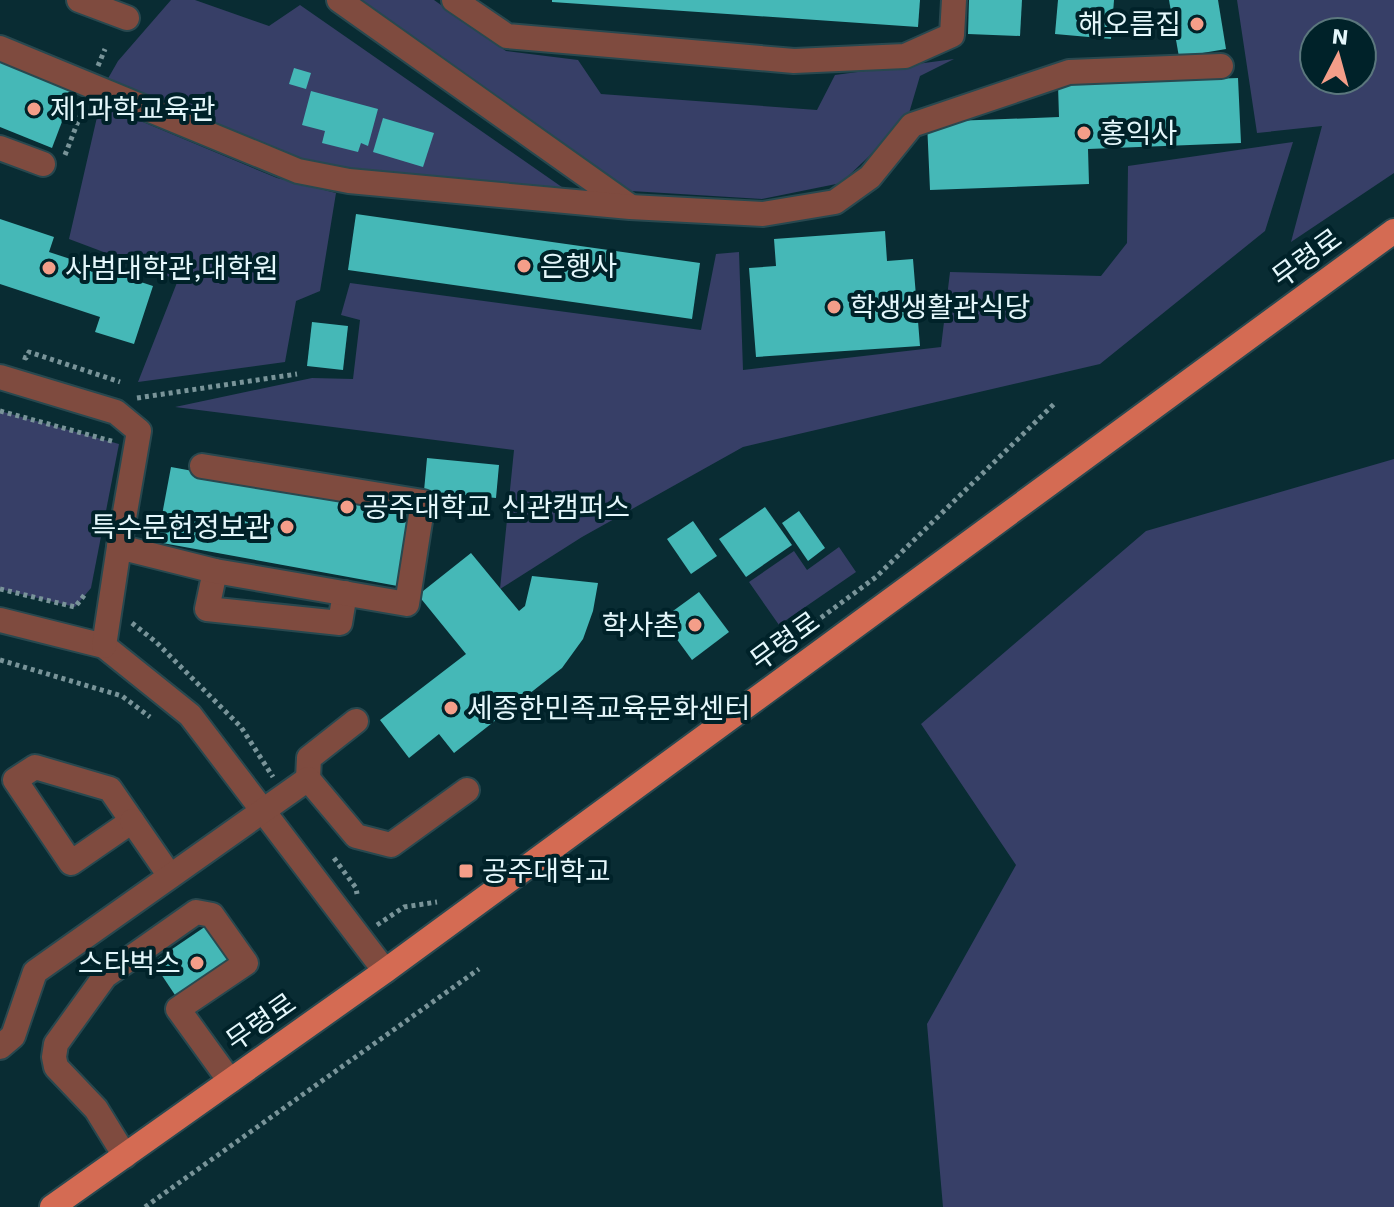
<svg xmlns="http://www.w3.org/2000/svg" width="1394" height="1207" viewBox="0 0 1394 1207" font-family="'Work Sans','Noto Sans KR',sans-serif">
	<rect width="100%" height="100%" fill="#092c33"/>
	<g fill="#373f67" fill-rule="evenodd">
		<path d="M171,0H195L269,26L300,5L569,192L354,171L302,160L106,82L118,61Z"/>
		<path d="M359,0H434L506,51L578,60L601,94L817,110L835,75L954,59L920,76L907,120L841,183L762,199L631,191Z"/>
		<path d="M1237,0H1394V173L1291,242L1322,126L1257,133ZM1314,32H1362V80H1314Z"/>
		<path d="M100,104L277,178L336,193L320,291L296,301L285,362L138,382L178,280L69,239Z"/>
		<path d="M1293,142L1265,231L1100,364L743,447L582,537L500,589L514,450L175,407L312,378L353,379L360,320L341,315L350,283L701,330L716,254L739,252L743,370L941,347L950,272L1101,276L1127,243L1128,166Z"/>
		<path d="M0,411L119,444L91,588L75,607L0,589Z"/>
		<path d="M1394,459V1207H943L927,1024L1016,865L921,724L1146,531Z"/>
		<path d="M839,547L856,572L779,625L749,582L794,551L807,570Z"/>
	</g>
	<g fill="#45b8b7">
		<path d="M552,0H920L918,27L552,2Z"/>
		<path d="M969,0H1022L1020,36L968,34Z"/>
		<path d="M1058,0H1114L1111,39L1055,34Z"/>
		<path d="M1169,0H1218L1226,49L1179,57Z"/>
		<path d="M0,61L74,90L52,148L0,127Z"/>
		<path d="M294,68L311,73L306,89L289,84Z"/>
		<path d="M1238,78L1241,143L1088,149L1089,184L930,190L927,122L1059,117L1058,85Z"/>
		<path d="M311,91L378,109L368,146L361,143L358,152L322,143L325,131L302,125Z"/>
		<path d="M383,118L434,133L423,167L373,152Z"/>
		<path d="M356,214L700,263L692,319L348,270Z"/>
		<path d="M0,219L54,237L49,252L153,286L134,344L95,332L100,317L0,284Z"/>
		<path d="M885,231L887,261L913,259L920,346L756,357L749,268L776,266L774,239Z"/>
		<path d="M312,322L348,326L343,370L307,366Z"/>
		<path d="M427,458L499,465L496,498L424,491Z"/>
		<path d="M171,467L417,512L403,587L157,542Z"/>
		<path d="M765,507L792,545L746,577L719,539Z"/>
		<path d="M799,511L825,548L808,561L782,523Z"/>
		<path d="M693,521L717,556L691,574L667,539Z"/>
		<path d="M471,553L519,611L525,606L532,576L598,583L593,611L583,639L562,668L454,753L439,734L409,758L380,720L466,654L418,595Z"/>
		<path d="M699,592L729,632L692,660L662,619Z"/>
		<path d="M212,922L240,964L181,1004L153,962Z"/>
	</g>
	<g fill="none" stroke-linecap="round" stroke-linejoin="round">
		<defs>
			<g id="minor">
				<path d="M79,0L127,18"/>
				<path d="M339,0L628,205"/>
				<path d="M454,0L507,36L794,61L905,56L952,35L954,0"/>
				<path d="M0,48L298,171L349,181L630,207L763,214L835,202L870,177L912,125L1069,72L1221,66"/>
				<path d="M0,148L43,164"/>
				<path d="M0,377L116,412L139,431L119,547"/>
				<path d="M215,571L207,609L340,623L345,593"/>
				<path d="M0,620L104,646L190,715L385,971"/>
				<path d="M104,646L119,547L215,571L407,604L423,502L202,466"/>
				<path d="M35,767L110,789L132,821L71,863L15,780Z"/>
				<path d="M308,779L309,758L356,721"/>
				<path d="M132,821L170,876"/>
				<path d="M0,1047L13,1036L35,972L308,779L356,836L391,845L467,790"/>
				<path d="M125,1156L96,1109L56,1067L54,1057L56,1044L105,976L196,912L212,915L246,963L178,1009L230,1081"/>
			</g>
			<path id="major" d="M52,1207L385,971L1394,231"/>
		</defs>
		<use href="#minor" stroke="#28484f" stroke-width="28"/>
		<use href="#major" stroke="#28484f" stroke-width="28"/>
		<g stroke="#799499" stroke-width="5" stroke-dasharray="4 4" stroke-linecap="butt">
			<path d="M98,66L105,49"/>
			<path d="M65,155L84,106"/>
			<path d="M23,357L26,358L29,352L120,382"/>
			<path d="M137,398L297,374"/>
			<path d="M0,411L115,442"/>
			<path d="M0,589L75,607L86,593"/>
			<path d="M132,623L156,642L241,727L273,777"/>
			<path d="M776,651L876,577L1054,404"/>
			<path d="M0,660L122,696L150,717"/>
			<path d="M334,858L356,888L357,894"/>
			<path d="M377,925L404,907L437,902"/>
			<path d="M145,1207L479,969"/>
		</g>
		<use href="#minor" stroke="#7f4b3f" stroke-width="24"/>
		<use href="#major" stroke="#d46b53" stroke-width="24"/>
	</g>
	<g fill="#f49e89" stroke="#002229" stroke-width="3">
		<circle cx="1197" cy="24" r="8"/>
		<circle cx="34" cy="109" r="8"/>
		<circle cx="1084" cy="133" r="8"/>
		<circle cx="524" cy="266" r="8"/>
		<circle cx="49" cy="268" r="8"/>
		<circle cx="834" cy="307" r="8"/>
		<circle cx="347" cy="507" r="8"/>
		<circle cx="287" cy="527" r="8"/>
		<circle cx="695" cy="625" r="8"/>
		<circle cx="451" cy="708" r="8"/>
		<rect x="458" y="863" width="16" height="16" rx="4"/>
		<circle cx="197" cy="963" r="8"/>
	</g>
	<g text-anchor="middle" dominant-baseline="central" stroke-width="8" stroke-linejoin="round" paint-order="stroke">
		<g font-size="28" fill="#e4f7fb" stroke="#002229" text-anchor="start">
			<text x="1181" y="24" text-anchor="end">해오름집</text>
			<text x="50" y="109">제1과학교육관</text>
			<text x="1100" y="133">홍익사</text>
			<text x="540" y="266">은행사</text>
			<text x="65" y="268">사범대학관,대학원</text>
			<text x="850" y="307">학생생활관식당</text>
			<text x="363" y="507">공주대학교 신관캠퍼스</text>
			<text x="271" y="527" text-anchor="end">특수문헌정보관</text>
			<text x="679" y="625" text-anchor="end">학사촌</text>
			<text x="467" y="708">세종한민족교육문화센터</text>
			<text x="482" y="871">공주대학교</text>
			<text x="181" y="963" text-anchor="end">스타벅스</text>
		</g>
		<g font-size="28" fill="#e4f7fb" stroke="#002229">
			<text transform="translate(1307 258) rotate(-36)">무령로</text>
			<text transform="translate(785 641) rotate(-36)">무령로</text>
			<text transform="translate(261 1022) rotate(-35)">무령로</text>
		</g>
	</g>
	<g transform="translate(1338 56) rotate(6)"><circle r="38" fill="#002229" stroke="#5b777d" stroke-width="2"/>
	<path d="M0-6L14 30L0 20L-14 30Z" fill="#f49e89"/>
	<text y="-12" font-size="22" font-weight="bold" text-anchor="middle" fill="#e4f7fb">N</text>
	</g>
</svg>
